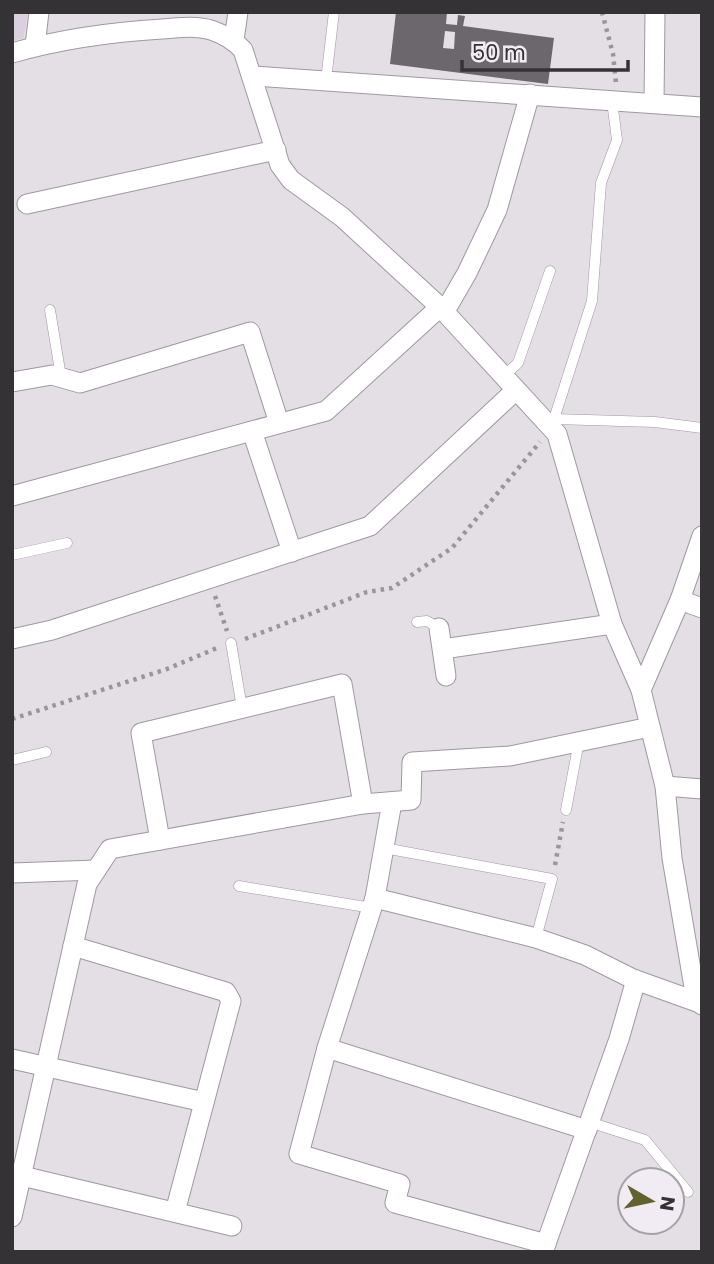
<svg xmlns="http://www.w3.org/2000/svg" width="714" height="1264" viewBox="0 0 714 1264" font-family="Poppins,sans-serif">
	<rect width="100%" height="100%" fill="#e4dfe5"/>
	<path fill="#dbd1de" d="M12,12H28L24,38L12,41Z"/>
	<path fill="#6c676d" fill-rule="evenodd" d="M396,12H447L446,24L457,25L458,15L465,16L463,26L554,38L548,84L390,64ZM445,31L455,32L454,49L443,48Z"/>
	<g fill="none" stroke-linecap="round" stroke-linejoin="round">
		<defs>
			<g id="lane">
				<path d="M326,80L334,12"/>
				<path d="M50,310L61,377"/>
				<path d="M504,376L518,363L550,271"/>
				<path d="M554,419L655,422L702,428"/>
				<path d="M549,425L554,419L592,301L601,183L617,140L612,101"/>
				<path d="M12,555L67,543"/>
				<path d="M417,622L427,621L439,628"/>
				<path d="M231,643L242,708"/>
				<path d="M12,760L46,752"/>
				<path d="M566,810L579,741"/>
				<path d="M384,848L552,879L536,938"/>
				<path d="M239,886L372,908"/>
				<path d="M589,1122L645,1140L688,1192"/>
			</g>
			<g id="street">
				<path d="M234,40L238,12"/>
				<path d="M35,46L39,12"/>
				<path d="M12,53C61,39 112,32 162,29C178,28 195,25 211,30C223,34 234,40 243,50L280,165L291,180L342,217L440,307L557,434L612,624L641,690L665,786L672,858L694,987L702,1005"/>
				<path d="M253,76L702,107"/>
				<path d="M654,103L655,12"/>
				<path d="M27,204L276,150"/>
				<path d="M445,311L467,273L497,210L530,94"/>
				<path d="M12,382L52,375L80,383L250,332L279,423"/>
				<path d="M252,431L292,552"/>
				<path d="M12,496L326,411L440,307"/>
				<path d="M680,600L702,608"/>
				<path d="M439,628L446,676"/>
				<path d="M12,639L52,630L370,526L516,390"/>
				<path d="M443,649L612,624"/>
				<path d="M641,690L680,600L702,536"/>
				<path d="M665,786L702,789"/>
				<path d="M392,802L375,898L327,1048L299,1154L400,1184L395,1203L546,1244"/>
				<path d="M160,840L141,733L342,684L363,804"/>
				<path d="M12,873L96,870"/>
				<path d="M375,898L536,938L585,955L633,979L700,1003"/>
				<path d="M73,946L226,992L231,1001L175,1212"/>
				<path d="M327,1048L587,1130"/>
				<path d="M12,1059L204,1102"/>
				<path d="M22,1176L232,1226"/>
				<path d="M12,1217L87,884L110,849L363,804L411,800L412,762L510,756L650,727"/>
				<path d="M543,1252L619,1039L636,980"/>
			</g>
		</defs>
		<use href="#lane" stroke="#9e99a0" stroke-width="11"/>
		<use href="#street" stroke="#9e99a0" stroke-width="21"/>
		<g stroke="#999599" stroke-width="4.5" stroke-dasharray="3.5 5" stroke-linecap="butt">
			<path d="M602,12L613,54L616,83"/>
			<path d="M215,596L227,631"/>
			<path d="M245,639L367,592L392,588L452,548L540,442"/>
			<path d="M12,719L167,669L217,648"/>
			<path d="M555,865L563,822"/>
		</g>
		<use href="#lane" stroke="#fff" stroke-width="10"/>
		<use href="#street" stroke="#fff" stroke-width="19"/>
	</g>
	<rect width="714" height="1264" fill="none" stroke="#343234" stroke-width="28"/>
	<g transform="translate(651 1201) rotate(99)"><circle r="33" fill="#f1ecf3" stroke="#a5a2a7" stroke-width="2"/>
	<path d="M0-5L12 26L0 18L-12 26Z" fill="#63622f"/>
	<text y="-10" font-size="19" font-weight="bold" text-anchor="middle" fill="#343234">N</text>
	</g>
	<path d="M462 60v10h166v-10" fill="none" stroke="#343234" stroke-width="3.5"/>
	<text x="472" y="60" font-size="21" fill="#343234" stroke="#f1ecf3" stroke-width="5" paint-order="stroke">50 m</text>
</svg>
